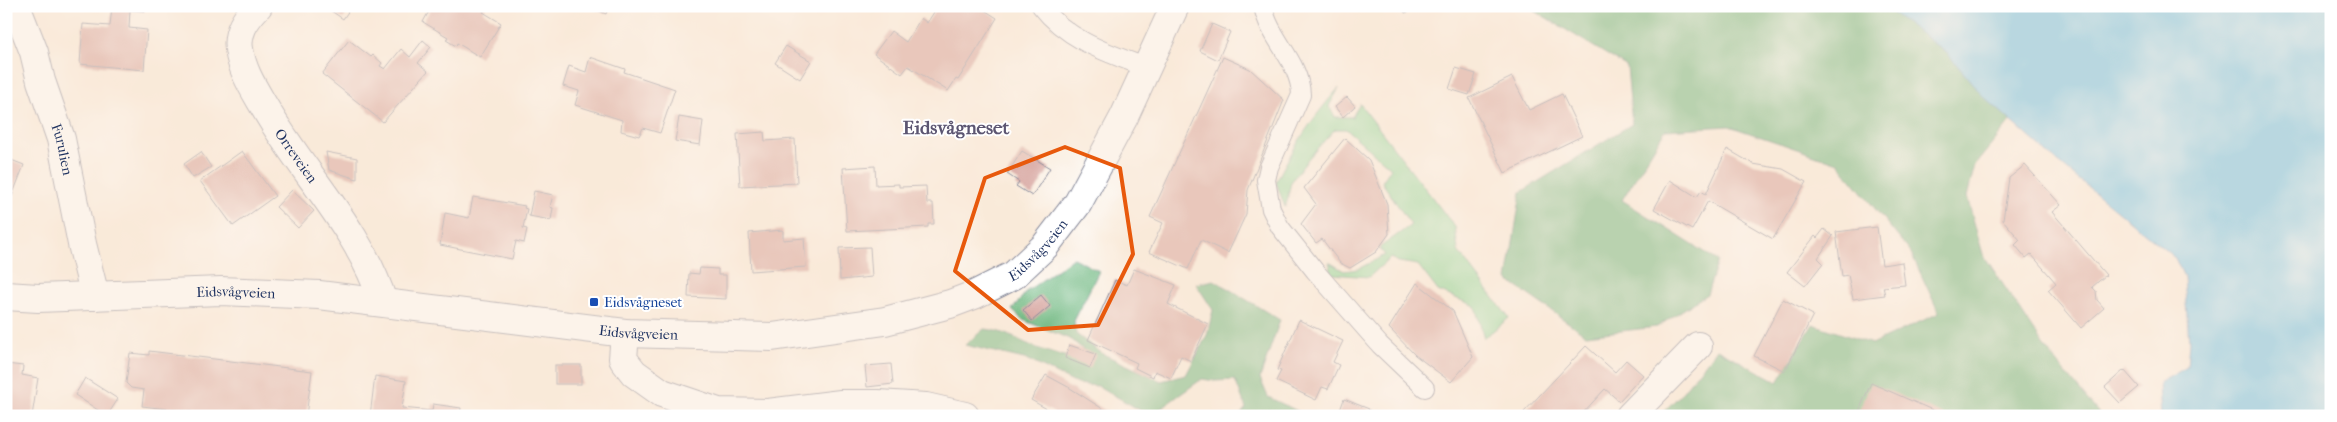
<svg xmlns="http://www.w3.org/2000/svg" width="2337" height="422" viewBox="0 0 2337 422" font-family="'IM FELL French Canon',serif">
	<rect width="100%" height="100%" fill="#fff"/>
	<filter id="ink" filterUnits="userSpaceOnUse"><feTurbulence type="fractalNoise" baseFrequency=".02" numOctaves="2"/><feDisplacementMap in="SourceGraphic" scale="10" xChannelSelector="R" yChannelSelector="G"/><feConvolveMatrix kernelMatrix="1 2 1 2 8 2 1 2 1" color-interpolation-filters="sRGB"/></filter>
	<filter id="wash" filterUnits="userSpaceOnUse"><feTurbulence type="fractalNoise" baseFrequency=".0096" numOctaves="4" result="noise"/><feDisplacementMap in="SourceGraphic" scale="20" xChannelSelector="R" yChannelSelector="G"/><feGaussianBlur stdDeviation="1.12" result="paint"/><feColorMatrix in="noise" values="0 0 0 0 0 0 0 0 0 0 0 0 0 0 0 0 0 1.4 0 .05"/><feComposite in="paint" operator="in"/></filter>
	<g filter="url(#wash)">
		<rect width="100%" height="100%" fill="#f9ead9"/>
		<path fill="#85d493" stroke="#508278" d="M1339,88L1329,106L1335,117H1352L1360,104L1455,227L1458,251L1509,318L1484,338L1475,306L1438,291L1418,265L1399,262L1390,258L1369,277L1332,274L1329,262L1344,271L1358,269L1385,255L1379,248L1411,225L1382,182L1391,168L1346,129H1335C1321,145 1303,162 1292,181C1289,185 1289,198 1285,207L1276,182C1293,148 1313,116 1339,88Z"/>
		<g fill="#6cb67d" stroke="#44726e">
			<path d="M1527,6H1884L1948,54L1982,95L2011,121L1975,165L1967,197L1983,254L2045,348L2101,416H1659L1680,395L1717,349L1778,382L1813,324L1872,344L1939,313L1911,253L1838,163L1729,126L1665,130L1622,200L1718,261L1707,294L1657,327L1586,335L1507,280L1521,192L1632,124L1627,67Z"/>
			<path d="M1073,258L1099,271L1074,321L1076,334L1103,354L1161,381L1186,375L1207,335L1213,310L1196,284L1214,280L1280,320L1260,378L1268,397L1308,416H1239L1246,408L1235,380L1215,381L1202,379L1150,416L1098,386L1077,384L1028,360L965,345L984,329C1004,330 1020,342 1040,349C1057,355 1075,359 1094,359L1072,340L1023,320L1012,310L1027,291Z"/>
		</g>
		<path fill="#6bc2e8" stroke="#4378a3" d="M1884,6H2331V416H2161L2159,383L2187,367L2189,342L2184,277L2175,258L2061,165L1982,95L1948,54Z"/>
		<g id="blocks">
			<g fill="#d49e97">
				<path d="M112,6H145V11L130,10L129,28L147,30L144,70L80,64L83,24L110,26Z"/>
				<path d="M324,6H352L343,19Z"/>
				<path d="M432,6H486L483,12L501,23L480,57L457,43L456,46L446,40L448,37L423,22Z"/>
				<path d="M589,6H609L606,14Z"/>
				<path d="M938,6H978L997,18L958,80L956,79L948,91L908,66L902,74L874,54L891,31L906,42L921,18L927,23Z"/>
				<path d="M1402,6H1423L1405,13Z"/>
				<path d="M1212,24L1230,32L1218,60L1200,51Z"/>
				<path d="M349,40L371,57L373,55L382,63L380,66L385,69L401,49L410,57L423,40L431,47L418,63L428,71L383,122L322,74Z"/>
				<path d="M786,46L811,61L800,79L775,63Z"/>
				<path d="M590,57L625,69L624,72L675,89L660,133L643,128L639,136L621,131L622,120L575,105L579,91L563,86L569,66L586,72Z"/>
				<path d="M1223,57L1250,69L1284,100L1248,190L1246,214L1228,253L1201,240L1188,269L1149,252L1163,223L1150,217Z"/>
				<path d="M1456,68L1476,74L1469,95L1449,89Z"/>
				<path d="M1512,77L1529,110L1562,94L1582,136L1505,173L1469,98Z"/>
				<path d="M1347,97L1355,106L1343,117L1335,107Z"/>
				<path d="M679,117L703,121L700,145L675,141Z"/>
				<path d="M764,132L765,141L795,139L797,183L740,186L737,134Z"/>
				<path d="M1345,138L1369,160L1387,204L1389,234L1376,252L1350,268L1340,263L1322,239L1316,243L1301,224L1316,204L1304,188Z"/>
				<path d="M1727,149L1753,164L1783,169L1806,182L1773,239L1708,201L1692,230L1654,209L1670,180L1697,197L1701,191L1706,194Z"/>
				<path d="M242,151L275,196L233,226L200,181Z"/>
				<path d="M1022,151L1050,168L1032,196L1016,186L1019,182L1007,174Z"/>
				<path d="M201,152L211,167L193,178L184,164Z"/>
				<path d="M326,152L357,158V179L329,170Z"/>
				<path d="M6,158L24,165L9,204L6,203Z"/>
				<path d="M2025,165L2061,205L2052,212L2106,275L2092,287L2096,291L2097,300L2104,308L2081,328L2048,290L2056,283L2031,254L2026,258L2015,245L2020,240L2003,220L2009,178Z"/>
				<path d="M875,166L876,185L899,184V187L926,186L927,203H933L934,224H928V227L847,231L843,168Z"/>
				<path d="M292,190L314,211L298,228L276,207Z"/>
				<path d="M534,191L553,195L550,207L553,208L551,220L529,216Z"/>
				<path d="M473,197L525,206L524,208L527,209L523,228L527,229L524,243L516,241L512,259L440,245L445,213L469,218Z"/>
				<path d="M1877,227L1882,265L1902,262L1905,285L1883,287L1885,295L1853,299L1848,275L1842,276L1836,232Z"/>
				<path d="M1824,229L1833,236L1818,258L1823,263L1805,286L1787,272L1815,236L1817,238Z"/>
				<path d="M783,230V240L804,238L806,267L751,271L749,233Z"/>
				<path d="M870,247L872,277L840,280L839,248Z"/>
				<path d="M700,268L718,269V275H726V299L688,297L689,273L699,274Z"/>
				<path d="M1134,269L1176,285L1168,304L1208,324L1191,361L1181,356L1171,378L1155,371L1153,377L1135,368L1137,363L1088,340L1115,280L1127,285Z"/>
				<path d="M1417,283L1453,311L1473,357L1451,382L1415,355L1389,328Z"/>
				<path d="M1041,295L1050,306L1032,321L1023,310Z"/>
				<path d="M1783,299L1813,315L1785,371L1754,356Z"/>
				<path d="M1299,320L1343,341L1333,362L1339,365L1328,389L1322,387L1316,400L1276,381L1281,371L1277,370Z"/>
				<path d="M1069,345L1096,354L1090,368L1065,358Z"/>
				<path d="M1586,346L1615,372L1626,360L1643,375L1619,401L1605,389L1580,416H1528L1524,412Z"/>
				<path d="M149,351L312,371L306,416H192V412L142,406L144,390L131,388L126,383L130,353L149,355Z"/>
				<path d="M6,364L23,366L22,375L38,378L32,416L6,413Z"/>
				<path d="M891,364L893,384L867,387L865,366Z"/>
				<rect x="555" y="365" width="26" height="19"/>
				<path d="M2124,370L2139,387L2120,403L2105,387Z"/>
				<path d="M1046,375L1070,388L1114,416H1053L1054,413L1031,400Z"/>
				<path d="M375,376L406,381L402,408L432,411L433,404L461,408L460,416H370Z"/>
				<path d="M85,378L118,399L107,416L75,395Z"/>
				<path d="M1871,383L1946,416H1857Z"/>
				<path d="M1344,399L1369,409L1367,416H1338Z"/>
			</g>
		</g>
	</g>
	<g filter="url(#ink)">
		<use href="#blocks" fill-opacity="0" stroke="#8a8c9c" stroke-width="1"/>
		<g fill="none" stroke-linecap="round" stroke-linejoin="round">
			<defs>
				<g id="service">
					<path d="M1041,6C1068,41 1108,53 1148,68"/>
					<path d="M1263,6C1269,39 1300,61 1301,95L1269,167L1266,180L1271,209L1280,227L1315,271L1380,345L1425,388"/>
				</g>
				<g id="minor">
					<path id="s1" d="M16,6L34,52L41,81L61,139L82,244L95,296"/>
					<path id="s2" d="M258,6C246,18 236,32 239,49C242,71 254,89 265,108C302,173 360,229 383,302"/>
					<path d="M625,333L623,359L634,373L662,393L718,412L768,413L841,404H878L926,407L965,416"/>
					<path d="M1630,416L1698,346"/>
				</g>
				<g id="primary">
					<path id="s3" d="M6,296L38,298L221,291L319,295L625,333L772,337L885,321L950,304L974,295L1014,275L1045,246L1078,203L1124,117L1175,6"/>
				</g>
			</defs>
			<use href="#service" stroke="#8a8c9c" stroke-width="20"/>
			<use href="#minor" stroke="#8a8c9c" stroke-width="30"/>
			<use href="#primary" stroke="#8a8c9c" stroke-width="30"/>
			<use href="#service" stroke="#fff" stroke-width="18"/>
			<use href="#minor" stroke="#fff" stroke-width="28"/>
			<use href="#primary" stroke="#fff" stroke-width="28"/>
		</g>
	</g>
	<path d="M0 0H2337V422H0ZM1065,147L1120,168L1133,254L1098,325L1028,330L955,271L985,178Z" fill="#f9ead9" fill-opacity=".55" fill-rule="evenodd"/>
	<path fill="none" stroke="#e8590c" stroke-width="4" stroke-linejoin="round" d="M1065,147L1120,168L1133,254L1098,325L1028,330L955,271L985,178Z"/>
	<rect fill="#1a4fb4" stroke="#fff" stroke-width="2" x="589" y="297" width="10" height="10" rx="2.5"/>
	<g text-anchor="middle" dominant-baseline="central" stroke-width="4" stroke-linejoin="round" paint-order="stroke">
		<g font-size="14" fill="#1b2f5e" stroke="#fff">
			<text stroke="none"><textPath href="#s1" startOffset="151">Furulien</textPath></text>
			<text stroke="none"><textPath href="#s2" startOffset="171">Orreveien</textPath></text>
			<text stroke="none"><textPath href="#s3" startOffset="1055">Eidsvågveien</textPath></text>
			<text stroke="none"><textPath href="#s3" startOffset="230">Eidsvågveien</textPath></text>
			<text stroke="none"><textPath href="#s3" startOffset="635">Eidsvågveien</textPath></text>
		</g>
		<g font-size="14" fill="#164399" stroke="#fff" text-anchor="start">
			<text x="604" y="302">Eidsvågneset</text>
		</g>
		<g font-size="19" font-weight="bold" fill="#5c5672" stroke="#fff">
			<text x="956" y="128">Eidsvågneset</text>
		</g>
	</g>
	<rect width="2337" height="422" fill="none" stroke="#fff" stroke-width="25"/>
</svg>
